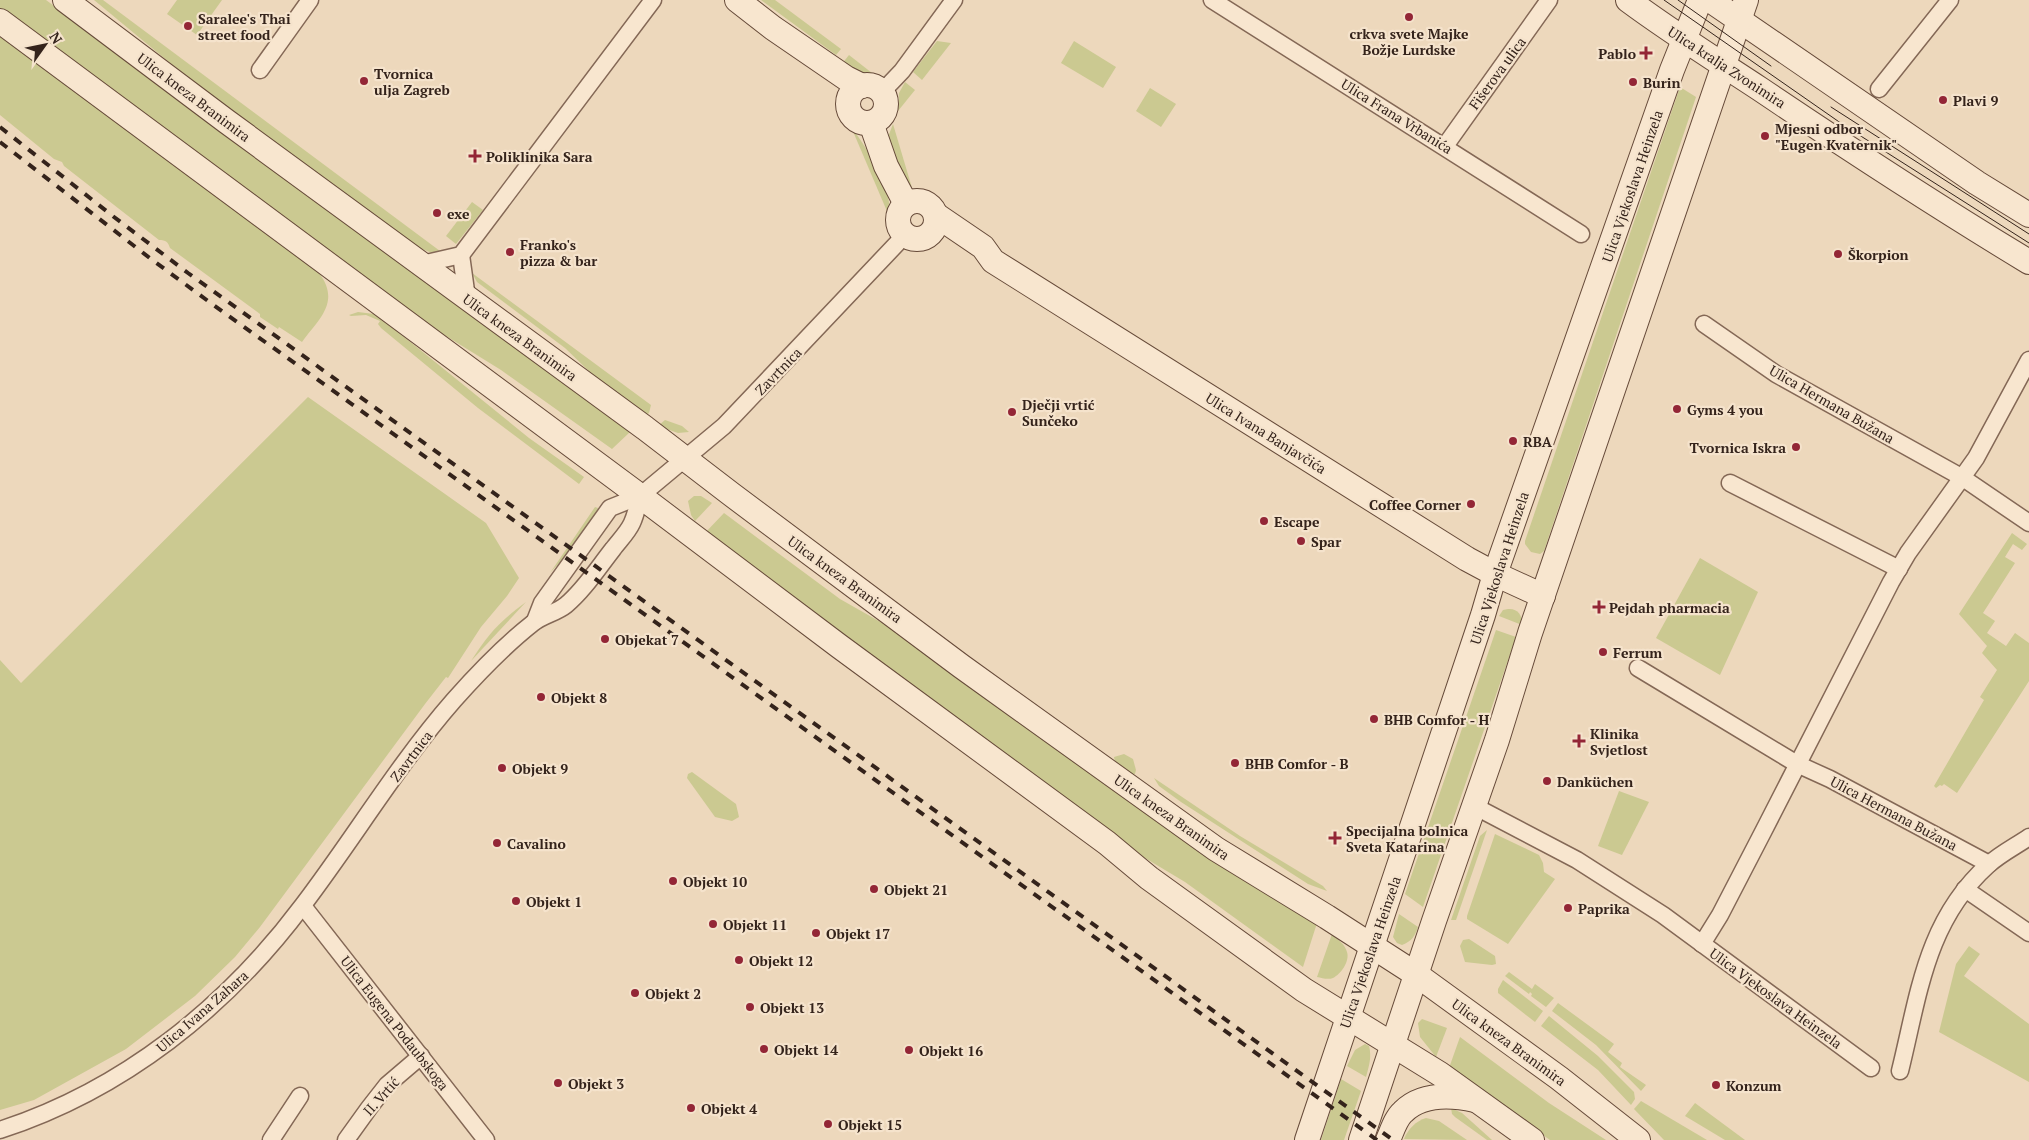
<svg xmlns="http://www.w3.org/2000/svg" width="2029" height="1140" viewBox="0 0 2029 1140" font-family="'PT Serif',serif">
	<rect width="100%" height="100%" fill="#edd8bc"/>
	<g fill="#cbc991">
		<path d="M0,0H46L630,432L612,449L501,370L425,323L3,12L0,9Z"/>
		<path d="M94,0H103L440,251L432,253L417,247L199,87Z"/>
		<path d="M177,0H222L197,35L167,14Z"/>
		<path d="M761,0H775L841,49L836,55Z"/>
		<path d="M0,36L319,273C341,302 319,319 302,342L279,327L278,329L260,317V314L170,248C168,242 166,240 159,240L64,166L62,162L54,159L0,115Z"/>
		<path d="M937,41L951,43L922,80L913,72Z"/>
		<path d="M1074,41L1116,67L1103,88L1061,63Z"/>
		<path d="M849,55L872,73L864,74L841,65Z"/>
		<path d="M905,82L915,90L898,111L899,93Z"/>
		<path d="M1680,87L1696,97L1544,551L1540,554L1531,552L1525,544V541Z"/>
		<path d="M1150,88L1176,104L1161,127L1136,111Z"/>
		<path d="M893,124L912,188L900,174L888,137Z"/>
		<path d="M852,129C866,144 895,197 889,216Z"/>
		<path d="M472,202L483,210L456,244L446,236Z"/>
		<path d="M472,273L651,405L649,413L645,416L594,376L565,348L477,282Z"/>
		<path d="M358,312L374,314L382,319L529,438L584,477L579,484L478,408L381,328L378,324L380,321L366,315L351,316L349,315Z"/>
		<path d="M308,397L486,523L519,578L507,596L481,627L448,678L446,677L425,704L260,927L235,957L195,996L126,1049L34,1100L0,1110V660L21,683Z"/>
		<path d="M665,420L682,426L689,432L678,433L658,426Z"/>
		<path d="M694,496H701L712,503L695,521L691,515L688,501Z"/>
		<path d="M595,507L598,508C590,534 568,553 550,573Z"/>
		<path d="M724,513L840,599L884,624L927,654L1317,923L1303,967L1185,882L1140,855L704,534Z"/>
		<path d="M2012,533L2027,544L2022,550L2013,544L2005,557L2015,563L1983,613L1995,621L1987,633L2006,646L2015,633L2029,643V681L1957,793L1944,784L1942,786L1940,785L1936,788L1934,786L1984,700L1980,697L1997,670L1982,653L1987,646L1959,614Z"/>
		<path d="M1700,558L1758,592L1720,675L1656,638Z"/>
		<path d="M526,602L471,661C488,634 500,621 526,602Z"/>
		<path d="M1508,609C1517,608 1523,615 1522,625L1499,616L1503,610Z"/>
		<path d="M1496,630L1516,637L1423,907L1405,894Z"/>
		<path d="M1124,754L1133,759L1136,770L1135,774H1130L1115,762L1114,757Z"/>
		<path d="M692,772L736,804L739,817L732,821L715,817L687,778L688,774Z"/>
		<path d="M1154,778L1240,836L1323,886L1327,891L1308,884L1181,802L1159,786Z"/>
		<path d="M1619,791L1649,802L1622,855L1598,846Z"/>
		<path d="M1487,830L1456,920H1451L1480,836Z"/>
		<path d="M1495,834L1539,855L1543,863L1544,872L1555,879L1508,944L1467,919V916Z"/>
		<path d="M1399,914L1418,927C1415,936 1412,941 1402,945L1397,943L1393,937Z"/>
		<path d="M1332,934C1337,939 1345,944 1347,952C1350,961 1341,974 1333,978C1328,980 1322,978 1317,977Z"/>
		<path d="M1469,939L1495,956L1496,964L1492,965L1465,962L1460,946L1463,940Z"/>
		<path d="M1969,946L1980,954L1964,976L2029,1024V1082L1939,1032L1956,964Z"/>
		<path d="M1509,972L1532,989L1535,984L1554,998L1546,1007L1531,996L1532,994L1530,992L1529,994L1505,976Z"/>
		<path d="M1503,980L1543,1011L1535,1022L1498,993V989Z"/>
		<path d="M1558,1003L1614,1044L1608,1052L1622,1063L1620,1067L1646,1085L1641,1091L1596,1045L1552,1011Z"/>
		<path d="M1549,1016L1598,1056L1634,1092L1635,1099L1631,1105L1598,1070L1541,1026Z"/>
		<path d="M1422,1019L1447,1028L1436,1057L1420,1037L1418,1023Z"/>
		<path d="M1460,1037L1549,1103L1606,1140H1550L1449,1068Z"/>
		<path d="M1365,1044L1369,1046C1372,1057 1369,1066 1366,1077L1347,1066L1355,1050Z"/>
		<path d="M1341,1079L1361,1091L1344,1140H1321Z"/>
		<path d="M1641,1101L1707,1140H1664L1634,1109Z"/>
		<path d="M1695,1103L1745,1140H1725L1685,1116Z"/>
		<path d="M1451,1108L1462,1113L1492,1140H1487L1455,1117L1452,1114Z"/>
		<path d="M1426,1118L1439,1121L1467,1140L1404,1139C1408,1129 1416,1121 1426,1118Z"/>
	</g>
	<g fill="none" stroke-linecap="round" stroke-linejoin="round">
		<defs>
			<g id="street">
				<path d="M1212,0L1581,234"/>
				<path d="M260,70L310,0"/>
				<path d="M1879,89L1950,0"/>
				<path d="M882,92L902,71L954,0"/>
				<path d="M1445,146L1549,0"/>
				<path d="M461,255L467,298"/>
				<path d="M422,264L461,255L653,0"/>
				<path d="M1704,324L1776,374L1963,478L2029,523"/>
				<path d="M1730,483L1899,569"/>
				<path d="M535,621L542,603L610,508L640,496L724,426L905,235"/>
				<path d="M1638,668L1797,764L1830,779L1989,864"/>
				<path d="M1474,806L1577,860L1663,915L1871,1068"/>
				<path d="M1965,889L2029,933"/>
				<path d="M303,906L486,1140"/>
				<path d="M1702,944L1720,915L1763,832L1891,582L1908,553L1976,458L2029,360"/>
				<path d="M1900,1071C1919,994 1926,921 1988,865C2000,854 2016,846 2029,837"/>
				<path d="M0,1130C123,1090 226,1008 303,905C354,838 398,764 454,700C478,673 505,645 533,623C543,615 556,613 566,605C584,590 598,568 613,549C619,541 628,532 632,523C636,514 638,505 640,496"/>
				<path d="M271,1140L300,1096"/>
				<path d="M346,1140L369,1108L387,1085L421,1056"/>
			</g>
			<g id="secondary">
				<path d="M65,0L226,121L645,428L731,494L961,666L1216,849L1327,917L1417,975L1559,1078L1638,1140"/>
				<path d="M737,0L773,28L846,78L862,86"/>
				<path d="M1628,0C1671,32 1716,60 1760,89C1849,149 1938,207 2029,262"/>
				<path d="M1710,0L1977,183L2029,215"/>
				<path d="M0,21L640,496L839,646L1107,843L1149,878L1304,990L1440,1074L1532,1140"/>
				<circle cx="867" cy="104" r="19"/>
				<path d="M871,123L886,166L906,204"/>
				<circle cx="917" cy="220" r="19"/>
				<path d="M936,215L983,247L993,261L1467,559L1495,574L1543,596"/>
				<path d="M1307,1140L1483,615L1495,574L1672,70L1700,0"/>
				<path d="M1361,1140L1434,921L1497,740L1530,633L1746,0"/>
				<path d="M1388,1140C1392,1131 1396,1118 1403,1112C1422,1093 1452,1095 1475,1100"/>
			</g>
		</defs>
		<use href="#street" stroke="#846856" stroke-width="19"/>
		<use href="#secondary" stroke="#664a39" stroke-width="26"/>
		<use href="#street" stroke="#f8e6cf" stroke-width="16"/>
		<use href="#secondary" stroke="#f8e6cf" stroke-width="24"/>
		<g stroke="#34231b" stroke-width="1">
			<path d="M1664,0L1845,126L2029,243"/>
			<path d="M1678,0L1771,66"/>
			<path d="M1831,107L2029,234"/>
		</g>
		<g stroke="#34231b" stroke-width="4" stroke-dasharray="9 9" stroke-linecap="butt">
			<path d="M0,127L114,217L188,273L1393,1140"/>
			<path d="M0,142L151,259L208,301L1377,1140"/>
		</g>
	</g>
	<g fill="#932636" stroke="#f5e3cc" stroke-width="2">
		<circle cx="1409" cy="17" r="5"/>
		<circle cx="188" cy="26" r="5"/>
		<path d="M1643.5 45.5h5v5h5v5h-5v5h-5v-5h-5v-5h5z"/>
		<circle cx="364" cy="81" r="5"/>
		<circle cx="1633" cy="82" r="5"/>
		<circle cx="1943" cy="100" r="5"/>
		<circle cx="1765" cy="136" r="5"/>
		<path d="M472.5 148.5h5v5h5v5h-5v5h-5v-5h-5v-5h5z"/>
		<circle cx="437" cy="213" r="5"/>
		<circle cx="510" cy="252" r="5"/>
		<circle cx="1838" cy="254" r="5"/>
		<circle cx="1677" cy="409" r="5"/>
		<circle cx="1012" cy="412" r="5"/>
		<circle cx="1513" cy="441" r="5"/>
		<circle cx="1796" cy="447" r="5"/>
		<circle cx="1471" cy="504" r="5"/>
		<circle cx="1264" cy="521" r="5"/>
		<circle cx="1301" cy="541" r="5"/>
		<path d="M1596.5 599.5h5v5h5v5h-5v5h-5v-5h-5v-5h5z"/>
		<circle cx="605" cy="639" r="5"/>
		<circle cx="1603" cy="652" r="5"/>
		<circle cx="541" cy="697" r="5"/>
		<circle cx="1374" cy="719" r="5"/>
		<path d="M1576.5 733.5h5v5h5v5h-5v5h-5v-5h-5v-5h5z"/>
		<circle cx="1235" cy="763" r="5"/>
		<circle cx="502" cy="768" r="5"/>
		<circle cx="1547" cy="781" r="5"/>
		<path d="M1332.5 830.5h5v5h5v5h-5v5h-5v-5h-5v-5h5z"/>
		<circle cx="497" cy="843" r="5"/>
		<circle cx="673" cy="881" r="5"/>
		<circle cx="874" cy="889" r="5"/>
		<circle cx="516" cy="901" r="5"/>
		<circle cx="1568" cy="908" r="5"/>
		<circle cx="713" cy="924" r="5"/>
		<circle cx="816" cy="933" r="5"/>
		<circle cx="739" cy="960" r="5"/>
		<circle cx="635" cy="993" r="5"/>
		<circle cx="750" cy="1007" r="5"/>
		<circle cx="764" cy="1049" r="5"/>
		<circle cx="909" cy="1050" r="5"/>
		<circle cx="558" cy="1083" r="5"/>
		<circle cx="1716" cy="1085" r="5"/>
		<circle cx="691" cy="1108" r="5"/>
		<circle cx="828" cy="1124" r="5"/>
	</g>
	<g text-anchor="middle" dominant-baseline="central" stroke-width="4.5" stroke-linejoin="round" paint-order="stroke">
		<g font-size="14" font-weight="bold" fill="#34231b" stroke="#f5e3cc" text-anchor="start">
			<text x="198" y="18">Saralee's Thai<tspan x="198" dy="16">street food</tspan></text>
			<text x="1409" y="33" text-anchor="middle">crkva svete Majke<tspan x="1409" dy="16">Božje Lurdske</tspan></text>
			<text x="1636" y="53" text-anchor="end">Pablo</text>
			<text x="374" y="73">Tvornica<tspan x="374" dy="16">ulja Zagreb</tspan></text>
			<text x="1643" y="82">Burin</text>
			<text x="1953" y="100">Plavi 9</text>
			<text x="1775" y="128">Mjesni odbor<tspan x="1775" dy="16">"Eugen Kvaternik"</tspan></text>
			<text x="486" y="156">Poliklinika Sara</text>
			<text x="447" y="213">exe</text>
			<text x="520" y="244">Franko's<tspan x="520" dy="16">pizza &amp; bar</tspan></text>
			<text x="1848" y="254">Škorpion</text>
			<text x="1022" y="404">Dječji vrtić<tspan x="1022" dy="16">Sunčeko</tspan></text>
			<text x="1687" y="409">Gyms 4 you</text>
			<text x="1523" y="441">RBA</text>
			<text x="1786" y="447" text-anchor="end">Tvornica Iskra</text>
			<text x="1461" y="504" text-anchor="end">Coffee Corner</text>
			<text x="1274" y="521">Escape</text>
			<text x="1311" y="541">Spar</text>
			<text x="1609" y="607">Pejdah pharmacia</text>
			<text x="615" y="639">Objekat 7</text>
			<text x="1613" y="652">Ferrum</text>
			<text x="551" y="697">Objekt 8</text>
			<text x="1384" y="719">BHB Comfor - H</text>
			<text x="1590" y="733">Klinika<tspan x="1590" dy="16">Svjetlost</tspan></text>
			<text x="1245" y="763">BHB Comfor - B</text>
			<text x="512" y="768">Objekt 9</text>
			<text x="1557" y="781">Danküchen</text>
			<text x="1346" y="830">Specijalna bolnica<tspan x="1346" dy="16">Sveta Katarina</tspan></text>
			<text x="507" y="843">Cavalino</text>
			<text x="683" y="881">Objekt 10</text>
			<text x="884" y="889">Objekt 21</text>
			<text x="526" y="901">Objekt 1</text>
			<text x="1578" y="908">Paprika</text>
			<text x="723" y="924">Objekt 11</text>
			<text x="826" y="933">Objekt 17</text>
			<text x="749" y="960">Objekt 12</text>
			<text x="645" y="993">Objekt 2</text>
			<text x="760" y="1007">Objekt 13</text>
			<text x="774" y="1049">Objekt 14</text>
			<text x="919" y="1050">Objekt 16</text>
			<text x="568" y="1083">Objekt 3</text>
			<text x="1726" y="1085">Konzum</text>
			<text x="701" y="1108">Objekt 4</text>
			<text x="838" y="1124">Objekt 15</text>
		</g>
		<g font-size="14" fill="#34231b" stroke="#f5e3cc">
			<text transform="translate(1727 67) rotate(33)">Ulica kralja Zvonimira</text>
			<text transform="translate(1497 73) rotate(-54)">Fišerova ulica</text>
			<text transform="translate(194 97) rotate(37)">Ulica kneza Branimira</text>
			<text transform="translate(1397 116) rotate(32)">Ulica Frana Vrbanića</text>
			<text transform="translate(1632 186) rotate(-71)">Ulica Vjekoslava Heinzela</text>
			<text transform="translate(520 337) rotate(36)">Ulica kneza Branimira</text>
			<text transform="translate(778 371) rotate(-46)">Zavrtnica</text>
			<text transform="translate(1832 404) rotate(30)">Ulica Hermana Bužana</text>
			<text transform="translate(1266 433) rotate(32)">Ulica Ivana Banjavčića</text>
			<text transform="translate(1499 568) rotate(-72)">Ulica Vjekoslava Heinzela</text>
			<text transform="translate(845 579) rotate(36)">Ulica kneza Branimira</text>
			<text transform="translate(411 756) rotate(-53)">Zavrtnica</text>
			<text transform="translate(1894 813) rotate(28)">Ulica Hermana Bužana</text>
			<text transform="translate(1172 817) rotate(35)">Ulica kneza Branimira</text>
			<text transform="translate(1370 952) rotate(-71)">Ulica Vjekoslava Heinzela</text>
			<text transform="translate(1776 998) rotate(36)">Ulica Vjekoslava Heinzela</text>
			<text transform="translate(202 1011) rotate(-41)">Ulica Ivana Zahara</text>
			<text transform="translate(395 1023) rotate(52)">Ulica Eugena Podaubskoga</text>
			<text transform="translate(1509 1042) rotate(36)">Ulica kneza Branimira</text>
			<text transform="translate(381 1096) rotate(-48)">II. Vrtić</text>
		</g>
	</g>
	<g transform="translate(45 45) rotate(57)" stroke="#f5e3cc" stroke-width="4" paint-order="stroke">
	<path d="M0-4L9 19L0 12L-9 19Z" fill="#34231b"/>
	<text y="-8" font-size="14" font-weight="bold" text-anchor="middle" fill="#34231b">N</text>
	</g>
</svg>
